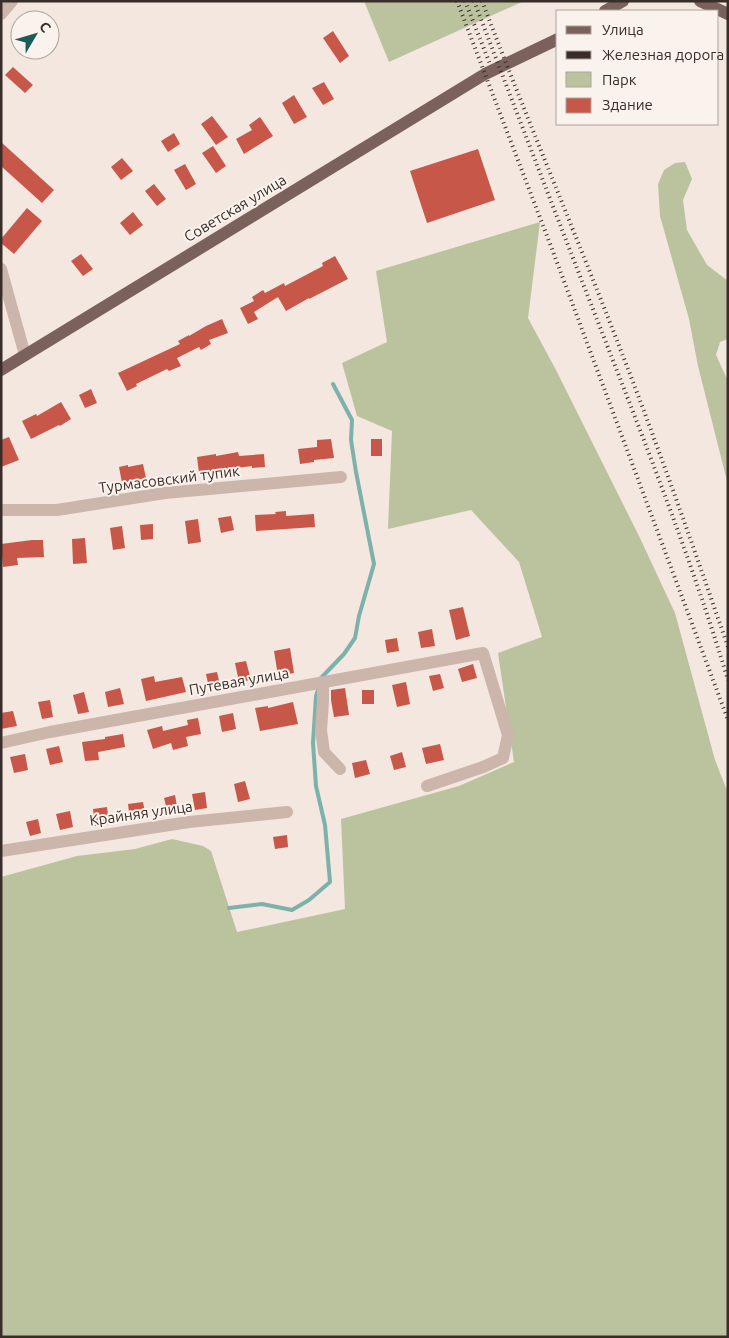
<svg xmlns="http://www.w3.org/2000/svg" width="729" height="1338" viewBox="0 0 729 1338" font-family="Ubuntu,sans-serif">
	<rect width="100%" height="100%" fill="#f3e7df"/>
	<g fill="#bbc39e">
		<path d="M364,1H524L389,62Z"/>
		<path d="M685,162L692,179L683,200L687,230L707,265L728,281V339L720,342L716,355L728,381V485L698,366L689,319L660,216L658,184L664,170L675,163Z"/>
		<path d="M540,222L528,318L556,370L639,536L675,613L715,760L728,793V1337H1V877L77,856L135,849L172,839L203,846L211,851L237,932L345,909L341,819L459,786L514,762L498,653L542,637L519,562L471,510L388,529L392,431L357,416L342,363L387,342L376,271Z"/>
	</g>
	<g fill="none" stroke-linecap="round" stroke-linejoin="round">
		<g stroke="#7db1ac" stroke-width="4">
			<path d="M321,678L344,654L355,638L359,616L374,564L356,472L351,440L352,420L333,384"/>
			<path d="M229,908L262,904L292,910L309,900L330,882L325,825L316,786L313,743L316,696L318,690"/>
		</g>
	</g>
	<g fill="#c75749">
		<path d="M333,31L349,56L340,63L323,38Z"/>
		<path d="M13,67L33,85L25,93L5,75Z"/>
		<path d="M324,82L334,99L323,105L312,88Z"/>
		<path d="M294,95L307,117L294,124L282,103Z"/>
		<path d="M212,116L228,137L216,145L201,124Z"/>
		<path d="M260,117L273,136L244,154L236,139L252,130L249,125Z"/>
		<path d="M174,133L180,144L168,152L161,141Z"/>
		<path d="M1,142L54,190L42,203L1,166Z"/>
		<path d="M213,146L226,166L216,173L202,153Z"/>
		<path d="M478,149L495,200L427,223L410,171Z"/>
		<path d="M122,158L133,171L121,180L111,167Z"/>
		<path d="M185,164L196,184L186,190L174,170Z"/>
		<path d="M154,184L166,199L157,206L145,191Z"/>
		<path d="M27,208L42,221L14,254L1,243V239Z"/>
		<path d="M133,212L143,225L130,235L120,223Z"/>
		<path d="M81,254L93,269L83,276L71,261Z"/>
		<path d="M335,256L348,279L309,299V298L286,311L278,297L254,312L258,319L248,324L240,308L254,301L252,297L263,290L265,293L284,283L285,286L323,266L322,263Z"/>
		<path d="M222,319L228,333L209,340L211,344L201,350L199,347L177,358L181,366L169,371L167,369L136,384L137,386L127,391L118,373L180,344L178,341L189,335V336L206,326Z"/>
		<path d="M91,389L97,403L85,408L79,395Z"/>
		<path d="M61,402L71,419L60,426L59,425L31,439L22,421L36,414L37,416Z"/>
		<path d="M9,437L19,460L1,467V440Z"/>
		<path d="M331,439L334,458L314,460V462L300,464L298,449L317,447V440Z"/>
		<rect x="371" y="439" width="11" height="17"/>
		<path d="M238,452L239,456L264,454L265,467L252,468V466L199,473L197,457L216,454V456Z"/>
		<path d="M143,464L146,478L122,483L119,467L128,465V467Z"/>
		<path d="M286,511V516L314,514L315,527L256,531L255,515L276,514L275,512Z"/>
		<path d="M231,516L234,530L221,533L218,518Z"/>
		<path d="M198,519L201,542L188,544L185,521Z"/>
		<path d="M153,524V539L141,540L140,525Z"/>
		<path d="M122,526L125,548L113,550L110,528Z"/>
		<path d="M85,538L87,563L73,564L72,539Z"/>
		<path d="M32,540H43L44,557L17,558L18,565L3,567L1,544Z"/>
		<path d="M463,607L470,636L456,640L449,610Z"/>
		<path d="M432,629L435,646L421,648L418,632Z"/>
		<path d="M397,638L399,651L387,653L385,640Z"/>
		<path d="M290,648L294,673L278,676L274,651Z"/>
		<path d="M246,661L251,680L239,682L235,663Z"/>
		<path d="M473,664L477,678L462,682L458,669Z"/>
		<path d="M217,672L220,685L209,688L206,674Z"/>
		<path d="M440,674L444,688L433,691L429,676Z"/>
		<path d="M154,676L155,682L182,677L186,692L146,701L141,679Z"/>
		<path d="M406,682L410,704L397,707L392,685Z"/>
		<path d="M120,688L124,704L108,707L105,692Z"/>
		<path d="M345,688L349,715L334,717L331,700V690Z"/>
		<rect x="362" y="690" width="12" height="14"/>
		<path d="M84,692L89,712L78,714L73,695Z"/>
		<path d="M50,700L53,717L42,719L38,702Z"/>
		<path d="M293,702L298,724L260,731L255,708L268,706V708Z"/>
		<path d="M13,711L17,726L1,729V713Z"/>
		<path d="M233,713L236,729L222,732L219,716Z"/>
		<path d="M198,718L201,734L186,737L188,746L173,750L171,743L153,749L147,730L162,726L163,731L188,725L187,720Z"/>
		<path d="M123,734L125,747L98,752L99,760L85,761L82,742L105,739V737Z"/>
		<path d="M440,744L444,760L426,764L422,748Z"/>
		<path d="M59,746L63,762L50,765L46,749Z"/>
		<path d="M402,752L406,767L394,770L390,756Z"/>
		<path d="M25,754L28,770L14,773L10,757Z"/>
		<path d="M366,760L370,774L355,778L352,763Z"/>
		<path d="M245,781L250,799L238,802L234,784Z"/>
		<path d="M205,792L207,808L195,810L192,794Z"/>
		<path d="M175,795L178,812L168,814L164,798Z"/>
		<path d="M143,802L146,818L130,820L128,804Z"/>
		<path d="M107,807L109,824L95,826L93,809Z"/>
		<path d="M70,811L73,827L60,830L56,814Z"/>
		<path d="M38,819L41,833L30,836L26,822Z"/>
		<path d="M287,835L288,847L275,849L273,837Z"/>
	</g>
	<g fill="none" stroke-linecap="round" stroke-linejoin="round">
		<g stroke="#ccb5aa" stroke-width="12">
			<path d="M1,14L12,1"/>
			<path d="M1,269L25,355"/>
			<path d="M1,510H57L165,493L341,477"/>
			<path d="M323,682V702L321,730L324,752L340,769"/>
			<path d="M1,743L50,732L483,653L508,735L503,758L483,767L427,786"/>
			<path d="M1,851L189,822L287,812"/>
		</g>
		<g stroke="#7b615b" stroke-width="12">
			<path d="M700,1L728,14"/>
			<path d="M605,11L623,1"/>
			<path d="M1,370L485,74L558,39"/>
		</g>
		<g stroke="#392d2a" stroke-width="4" stroke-dasharray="1 4" stroke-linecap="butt">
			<path d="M457,1L552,249L728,720"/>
			<path d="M465,1L490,64"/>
			<path d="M474,1C515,108 556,215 598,322C644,440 691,558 728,680"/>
			<path d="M482,1C525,114 572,225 616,338C656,440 692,543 728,647"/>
		</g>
	</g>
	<g text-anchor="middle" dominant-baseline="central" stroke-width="4" stroke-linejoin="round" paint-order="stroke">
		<g font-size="15" fill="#392d2a" stroke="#faf2ec">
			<text transform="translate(235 208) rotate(-31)">Советская улица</text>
			<text transform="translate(169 479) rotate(-7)">Турмасовский тупик</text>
			<text transform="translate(239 681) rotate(-10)">Путевая улица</text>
			<text transform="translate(141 813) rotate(-8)">Крайняя улица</text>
		</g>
	</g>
	<rect width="729" height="1338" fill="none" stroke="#392d2a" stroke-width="5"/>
	<rect x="556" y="10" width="162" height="115" fill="#faf2ec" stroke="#ada39e"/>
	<rect x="566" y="26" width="25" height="8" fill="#7b615b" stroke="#ada39e"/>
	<text x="602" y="35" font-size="15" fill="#392d2a">Улица</text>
	<rect x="566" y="51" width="25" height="8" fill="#392d2a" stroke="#ada39e"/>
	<text x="602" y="60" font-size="15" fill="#392d2a">Железная дорога</text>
	<rect x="566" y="72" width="25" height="15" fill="#bbc39e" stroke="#ada39e"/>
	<text x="602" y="85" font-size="15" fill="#392d2a">Парк</text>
	<rect x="566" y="98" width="25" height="15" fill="#c75749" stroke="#ada39e"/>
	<text x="602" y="110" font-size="15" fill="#392d2a">Здание</text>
	<g transform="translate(35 35) rotate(52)"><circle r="24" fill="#faf2ec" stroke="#ada39e"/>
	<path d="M0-4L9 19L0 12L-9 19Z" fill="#1e5b57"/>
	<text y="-8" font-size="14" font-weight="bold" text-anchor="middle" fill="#392d2a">С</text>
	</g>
</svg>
